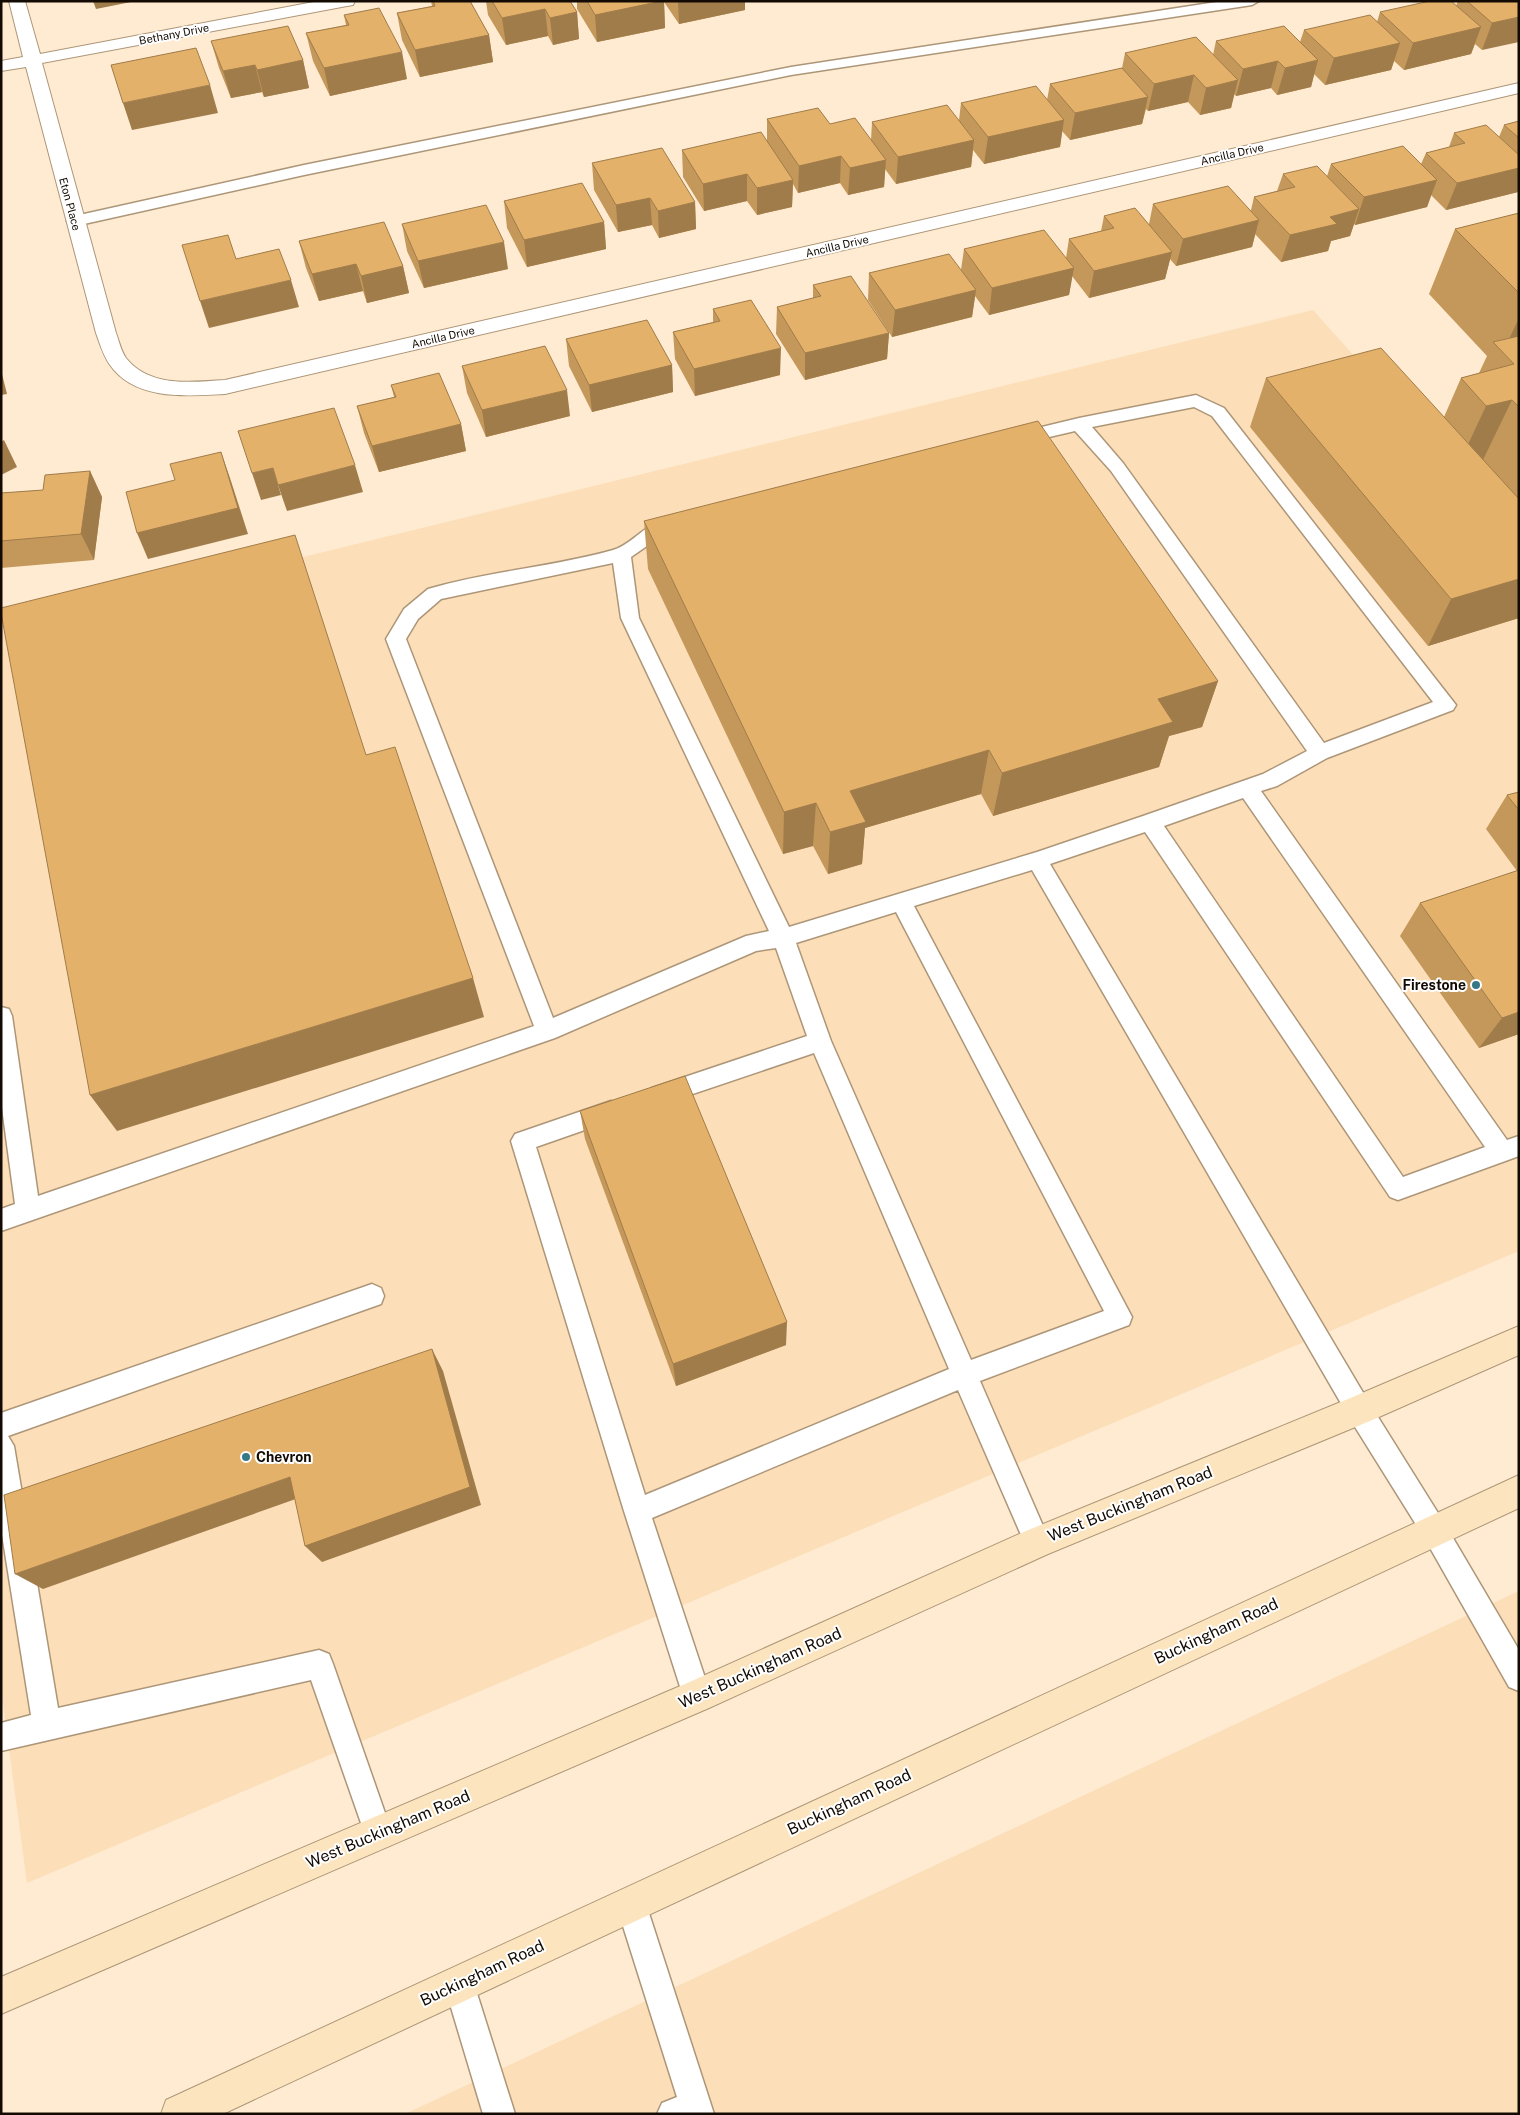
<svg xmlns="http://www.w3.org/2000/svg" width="1520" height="2115" viewBox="0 0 1520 2115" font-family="'Public Sans',sans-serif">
	<rect width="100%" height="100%" fill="#ffebd1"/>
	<g fill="#fcdeb8">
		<path d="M1313,310L1519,540V1251L27,1883L1,1689V631Z"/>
		<path d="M1519,1591V2114H405Z"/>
	</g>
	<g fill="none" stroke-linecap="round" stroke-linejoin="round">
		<defs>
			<g id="service">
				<path d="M1223,1H1259L1252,5L791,75L304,175L75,226L70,224L67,221L70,218L75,216L304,165L791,67Z"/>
				<path d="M1196,395L1224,408L1456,705L1453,710L1327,758L1277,786L1261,791L1507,1140L1519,1136V1156L1398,1200L1390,1197L1145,832L1050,864L1368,1401L1443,1521L1519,1650V1691L1509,1687L1425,1539L1350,1419L1032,870L914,906L1132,1317L1129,1325L980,1381L1050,1542L1046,1551L1037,1555L1028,1551L958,1390L652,1518L711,1696L707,1706L697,1710L687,1706L683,1696L624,1511L511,1141L515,1134L611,1101L619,1104L622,1111L619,1118L536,1147L645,1495L949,1369L814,1053L660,1105L652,1102L649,1095L652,1088L807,1036L776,948L756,951L555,1038L1,1231V1209L15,1204L1,1100V1007L9,1009L12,1016L38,1196L534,1026L386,639L404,609L428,589C489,571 553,567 613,550C635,544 652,513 677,521L680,525L677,529L667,532L631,557L639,618L789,927L1037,852L1143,816L1263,774L1307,751L1111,471L1075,431L1015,445L1009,443L1006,439L1009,435L1079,418ZM1194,407L1212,416L1433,702L1324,743L1123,463L1092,427ZM613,563L621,618L769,931L746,936L553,1018L406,639L418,619L441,599ZM1243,798L1485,1147L1403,1177L1164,826ZM896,912L1104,1311L971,1360L831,1041L796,943Z"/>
				<path d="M372,1284L381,1288L384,1296L381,1304L8,1436L14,1446L58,1708L319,1650L329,1654L333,1664L392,1833L388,1843L378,1847L368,1843L311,1680L1,1751V1723L31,1715L1,1528V1413Z"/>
				<path d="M631,1889L641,1894L646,1904L714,2114H657L662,2103L677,2097L616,1904L621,1894Z"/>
				<path d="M459,1969L470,1973L474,1984L515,2114H483L444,1984L448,1973Z"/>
			</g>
			<path id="minor" d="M9,1H25L40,54L319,1H355L353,5L347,6L42,63L116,333C119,341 121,351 126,358C150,388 192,382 225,380L1519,83V93L225,394C187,396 135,401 110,365C103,355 100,344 96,333L26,67L1,71V61L23,57Z"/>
			<g id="secondary">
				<path d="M1519,1326V1355L1370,1421L1048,1554L709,1708L1,2014V1977L685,1684L1026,1531L1348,1399Z"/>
				<path d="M1519,1475V1508L223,2114H161L166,2100Z"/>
			</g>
		</defs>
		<use href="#service" stroke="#ad9678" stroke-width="3"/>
		<use href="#minor" stroke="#ad9678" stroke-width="2"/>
		<use href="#secondary" stroke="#ad9678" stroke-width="2"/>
		<use href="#service" fill="#fff" fill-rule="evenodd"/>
		<use href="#minor" fill="#fff" fill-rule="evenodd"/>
		<use href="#secondary" fill="#fce5be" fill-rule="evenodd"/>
	</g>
	<g fill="#c4985b">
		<path d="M431,1H470L489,35L493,62L420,77L402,40L397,13L432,6Z"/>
		<path d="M486,1H570L577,12L579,39L553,45L548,36L506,45L488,15Z"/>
		<path d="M577,1H745V10L679,24L664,2L665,28L597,42L577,9Z"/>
		<path d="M1458,1H1519L1482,50L1475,44L1471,54L1404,70L1394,61L1391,70L1325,85L1314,74L1311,87L1277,95L1271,88L1236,96L1234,94L1231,108L1200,115L1188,102L1148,111L1146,109L1142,124L1070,140L1062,131L1060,147L984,164L973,150L971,167L896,184L885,169L884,187L848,195L840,183L798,193L793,184L792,207L757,215L747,201L704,211L683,177L682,150L767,142V119L830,124L871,140L872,122L959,120L961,103L1047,100L1050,84L1122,68L1125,53L1213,55L1216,41L1300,42L1304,30L1377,22L1380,12L1456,6Z"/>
		<path d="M344,15L407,79L330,96L313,61L306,33L346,25Z"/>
		<path d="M211,41L303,60L309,88L264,97L262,92L231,98L219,68Z"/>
		<path d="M1519,121V191L1518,192L1446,210L1431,195L1427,207L1355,225L1354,224L1350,236L1331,241L1328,251L1281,262L1255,234L1252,247L1176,266L1170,259L1165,279L1089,298L1072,276L1069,295L989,315L975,296L972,317L892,337L868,300L869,273L961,270L964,249L1066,258L1069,239L1101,231L1104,216L1149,224L1153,204L1251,210L1254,197L1277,191L1283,174L1327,176L1331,164H1421L1426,153L1449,147L1454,133L1499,137L1504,125Z"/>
		<path d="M592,163L695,202L696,229L659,238L652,225L618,232L594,190Z"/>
		<path d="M504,201L604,222L606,249L527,267L507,228Z"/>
		<path d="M1519,213V618L1428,646L1250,427L1266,378L1444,417L1461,378L1479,373L1487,356L1429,294L1455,229Z"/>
		<path d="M402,224L508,269L424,288L407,251Z"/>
		<path d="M299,241L403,266L409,293L367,303L363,291L319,301L306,268Z"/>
		<path d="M813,285L889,333L887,359L805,380L776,334L777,307L813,298Z"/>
		<path d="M713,309L780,375L695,396L675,359L673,332L713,322Z"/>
		<path d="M566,339L672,365L673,392L592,412L569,366Z"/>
		<path d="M462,366L570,416L486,437L467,393Z"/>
		<path d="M391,385L461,424L466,451L379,472L364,433L357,406L394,397Z"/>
		<path d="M90,471L102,497L94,560L1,568V493L43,490Z"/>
		<path d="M644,521L1218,681L1202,727L1169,736L1159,767L993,816L981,794L865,828L862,864L828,874L813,846L783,854L648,569Z"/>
		<path d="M1519,792V1034L1479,1048L1400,936L1420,903L1517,871L1486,829L1507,795Z"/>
		<path d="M580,1111L786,1345L676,1386L585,1139Z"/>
	</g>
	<g fill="#a07c4a">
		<path d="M93,1H136L96,9Z"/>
		<path d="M662,1H664L665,28L597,42L595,15Z"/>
		<path d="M678,1H745V10L679,24Z"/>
		<path d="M545,9L548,36L506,45L502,18Z"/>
		<path d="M577,12L579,39L553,45L550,18Z"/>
		<path d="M1519,17V42L1482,50L1492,23Z"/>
		<path d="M1481,27L1471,54L1404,70L1413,43Z"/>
		<path d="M489,35L493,62L420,77L415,50Z"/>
		<path d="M1400,43L1391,70L1325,85L1334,58Z"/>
		<path d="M402,52L407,79L330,96L324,68Z"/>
		<path d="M303,60L309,88L264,97L257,70Z"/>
		<path d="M1318,60L1311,87L1277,95L1285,68Z"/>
		<path d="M1278,61L1271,88L1236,96L1243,69Z"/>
		<path d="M255,65L262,92L231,98L223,71Z"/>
		<path d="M1194,75L1188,102L1148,111L1154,84Z"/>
		<path d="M1238,80L1231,108L1200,115L1206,88Z"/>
		<path d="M210,85L218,113L132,130L123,103Z"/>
		<path d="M1148,97L1142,124L1070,140L1075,113Z"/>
		<path d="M1064,120L1060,147L984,164L988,137Z"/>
		<path d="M974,140L971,167L896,184L898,157Z"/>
		<path d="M841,156L840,183L798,193L799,166Z"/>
		<path d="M886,160L884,187L848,195L850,168Z"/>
		<path d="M1519,168V191L1518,192L1446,210L1457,183Z"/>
		<path d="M747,174V201L704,211L703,184Z"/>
		<path d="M793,180L792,207L757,215V188Z"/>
		<path d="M1437,180L1427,207L1355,225L1364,197Z"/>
		<path d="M650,198L652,225L618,232L616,205Z"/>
		<path d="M695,202L696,229L659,238L658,211Z"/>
		<path d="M1359,209L1350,236L1331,241L1328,251L1281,262L1290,235L1330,217Z"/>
		<path d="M1259,220L1252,247L1176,266L1183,239Z"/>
		<path d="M604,222L606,249L527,267L524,240Z"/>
		<path d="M504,242L508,269L424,288L418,261Z"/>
		<path d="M1172,252L1165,279L1089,298L1094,271Z"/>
		<path d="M356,264L363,291L319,301L312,274Z"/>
		<path d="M403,266L409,293L367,303L361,276Z"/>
		<path d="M1074,268L1069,295L989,315L992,288Z"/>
		<path d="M291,280L299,307L209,328L200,301Z"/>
		<path d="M976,290L972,317L892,337L895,310Z"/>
		<path d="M1519,318V360L1503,352Z"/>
		<path d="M889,333L887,359L805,380V353Z"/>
		<path d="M781,348L780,375L695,396L694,369Z"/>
		<path d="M672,365L673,392L592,412L589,385Z"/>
		<path d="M1,370L7,394L1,395Z"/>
		<path d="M567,390L570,416L486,437L482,410Z"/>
		<path d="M1512,400L1481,464L1456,470L1486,406Z"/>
		<path d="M461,424L466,451L379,472L372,446Z"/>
		<path d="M4,440L17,467L1,475V442Z"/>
		<path d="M221,452L230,478L248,534L148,559L137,533Z"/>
		<path d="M355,465L363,492L287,511L278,485Z"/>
		<path d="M273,468L281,495L261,500L252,473Z"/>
		<path d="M90,471L102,497L94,560L81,534Z"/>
		<path d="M1519,579V618L1428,646L1451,599Z"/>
		<path d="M1218,681L1202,727L1169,736L1159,767L993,816L1002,773L1158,699Z"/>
		<path d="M989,750L981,794L865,828L862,864L828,874L830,832L850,791Z"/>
		<path d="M816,803L813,846L783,854L784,812Z"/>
		<path d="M473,978L484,1017L117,1131L90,1095Z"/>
		<path d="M1519,1012V1034L1479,1048L1502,1018Z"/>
		<path d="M787,1322L786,1345L676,1386L673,1364Z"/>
		<path d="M432,1349L443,1371L481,1505L322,1562L305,1546Z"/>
		<path d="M290,1477L307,1495L43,1589L15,1574Z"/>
	</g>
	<g fill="#e4b16a" stroke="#a07c4a">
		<path d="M433,1H470L489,35L415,50L397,13L435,6Z"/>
		<path d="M492,1H570L577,12L550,18L545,9L502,18Z"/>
		<path d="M587,1H662L595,15Z"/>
		<path d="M1430,1H1451L1481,27L1413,43L1380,12Z"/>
		<path d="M1467,1H1519V17L1492,23Z"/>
		<path d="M379,8L402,52L324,68L306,33L349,25L344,15Z"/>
		<path d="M1370,15L1400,43L1334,58L1304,30Z"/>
		<path d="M288,26L303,60L257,70L255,65L223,71L211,41Z"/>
		<path d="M1284,26L1318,60L1285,68L1278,61L1243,69L1216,41Z"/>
		<path d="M1196,37L1238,80L1206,88L1194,75L1154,84L1125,53Z"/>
		<path d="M196,48L210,85L123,103L111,65Z"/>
		<path d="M1122,68L1148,97L1075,113L1050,84Z"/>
		<path d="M1036,86L1064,120L988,137L961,103Z"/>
		<path d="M947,105L974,140L898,157L872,122Z"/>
		<path d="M818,108L830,124L855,118L886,160L850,168L841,156L799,166L767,119Z"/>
		<path d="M1519,121V138L1504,125Z"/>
		<path d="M1486,125L1519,155V168L1457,183L1426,153L1465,143L1454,133Z"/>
		<path d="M761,132L793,180L757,188L747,174L703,184L682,150Z"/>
		<path d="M1403,146L1437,180L1364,197L1331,164Z"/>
		<path d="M662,148L695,202L658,211L650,198L616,205L592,163Z"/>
		<path d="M1317,166L1359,209L1330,217L1337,224L1290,235L1254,197L1295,187L1283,174Z"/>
		<path d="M582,183L604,222L524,240L504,201Z"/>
		<path d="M1228,186L1259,220L1183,239L1153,204Z"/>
		<path d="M486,205L504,242L418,261L402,224Z"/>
		<path d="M1135,208L1172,252L1094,271L1069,239L1114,228L1104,216Z"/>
		<path d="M1519,213V293L1455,229Z"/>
		<path d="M384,222L403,266L361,276L356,264L312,274L299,241Z"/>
		<path d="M1044,230L1074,268L992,288L964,249Z"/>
		<path d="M228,235L236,259L279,249L291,280L200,301L182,245Z"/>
		<path d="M949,254L976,290L895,310L869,273Z"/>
		<path d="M851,276L889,333L805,353L777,307L821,296L813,285Z"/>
		<path d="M751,300L781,348L694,369L673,332L720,321L713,309Z"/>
		<path d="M647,320L672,365L589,385L566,339Z"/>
		<path d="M1519,336V407L1512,400L1486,406L1461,378L1514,364L1493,342Z"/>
		<path d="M545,346L567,390L482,410L462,366Z"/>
		<path d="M1381,348L1519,499V579L1451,599L1266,378Z"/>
		<path d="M439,373L461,424L372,446L357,406L396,397L391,385Z"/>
		<path d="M334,408L355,465L278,485L273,468L252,473L238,431Z"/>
		<path d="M1038,421L1218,681L1158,699L1173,722L1002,773L989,750L850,791L866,822L830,832L816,803L784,812L644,521Z"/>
		<path d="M221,452L238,508L137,533L126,492L175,480L170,464Z"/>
		<path d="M90,471L81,534L1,541V493L43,490L45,475Z"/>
		<path d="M295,535L366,755L395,747L473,978L90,1095L1,613V608Z"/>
		<path d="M1519,792V810L1507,795Z"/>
		<path d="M1519,870V1012L1502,1018L1420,903Z"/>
		<path d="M685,1076L787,1322L673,1364L580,1111Z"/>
		<path d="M432,1349L470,1487L305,1546L290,1477L15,1574L4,1495Z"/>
	</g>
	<g fill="#357988" stroke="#fff" stroke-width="2">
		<circle cx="1476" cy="985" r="5"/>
		<circle cx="246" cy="1457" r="5"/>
	</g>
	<g text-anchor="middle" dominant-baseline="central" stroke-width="4" stroke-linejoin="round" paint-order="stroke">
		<g font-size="11" fill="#130b03" stroke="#fff">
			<text transform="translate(174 34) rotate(-11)">Bethany Drive</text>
			<text transform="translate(1232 154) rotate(-13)">Ancilla Drive</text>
			<text transform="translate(70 204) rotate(75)">Eton Place</text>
			<text transform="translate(837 246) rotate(-13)">Ancilla Drive</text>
			<text transform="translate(443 337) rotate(-13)">Ancilla Drive</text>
		</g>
		<g font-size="14" font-weight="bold" fill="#130b03" stroke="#fff" text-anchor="end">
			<text x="1466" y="985">Firestone</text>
			<text x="256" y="1457" text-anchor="start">Chevron</text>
		</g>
		<g font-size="16" fill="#130b03" stroke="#fff">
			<text transform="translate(1130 1504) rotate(-22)">West Buckingham Road</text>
			<text transform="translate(1216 1631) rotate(-25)">Buckingham Road</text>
			<text transform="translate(760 1668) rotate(-24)">West Buckingham Road</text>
			<text transform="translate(849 1802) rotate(-25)">Buckingham Road</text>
			<text transform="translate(388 1829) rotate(-23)">West Buckingham Road</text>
			<text transform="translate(482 1973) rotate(-25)">Buckingham Road</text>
		</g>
	</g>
	<rect width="1520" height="2115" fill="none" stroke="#130b03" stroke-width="5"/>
</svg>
